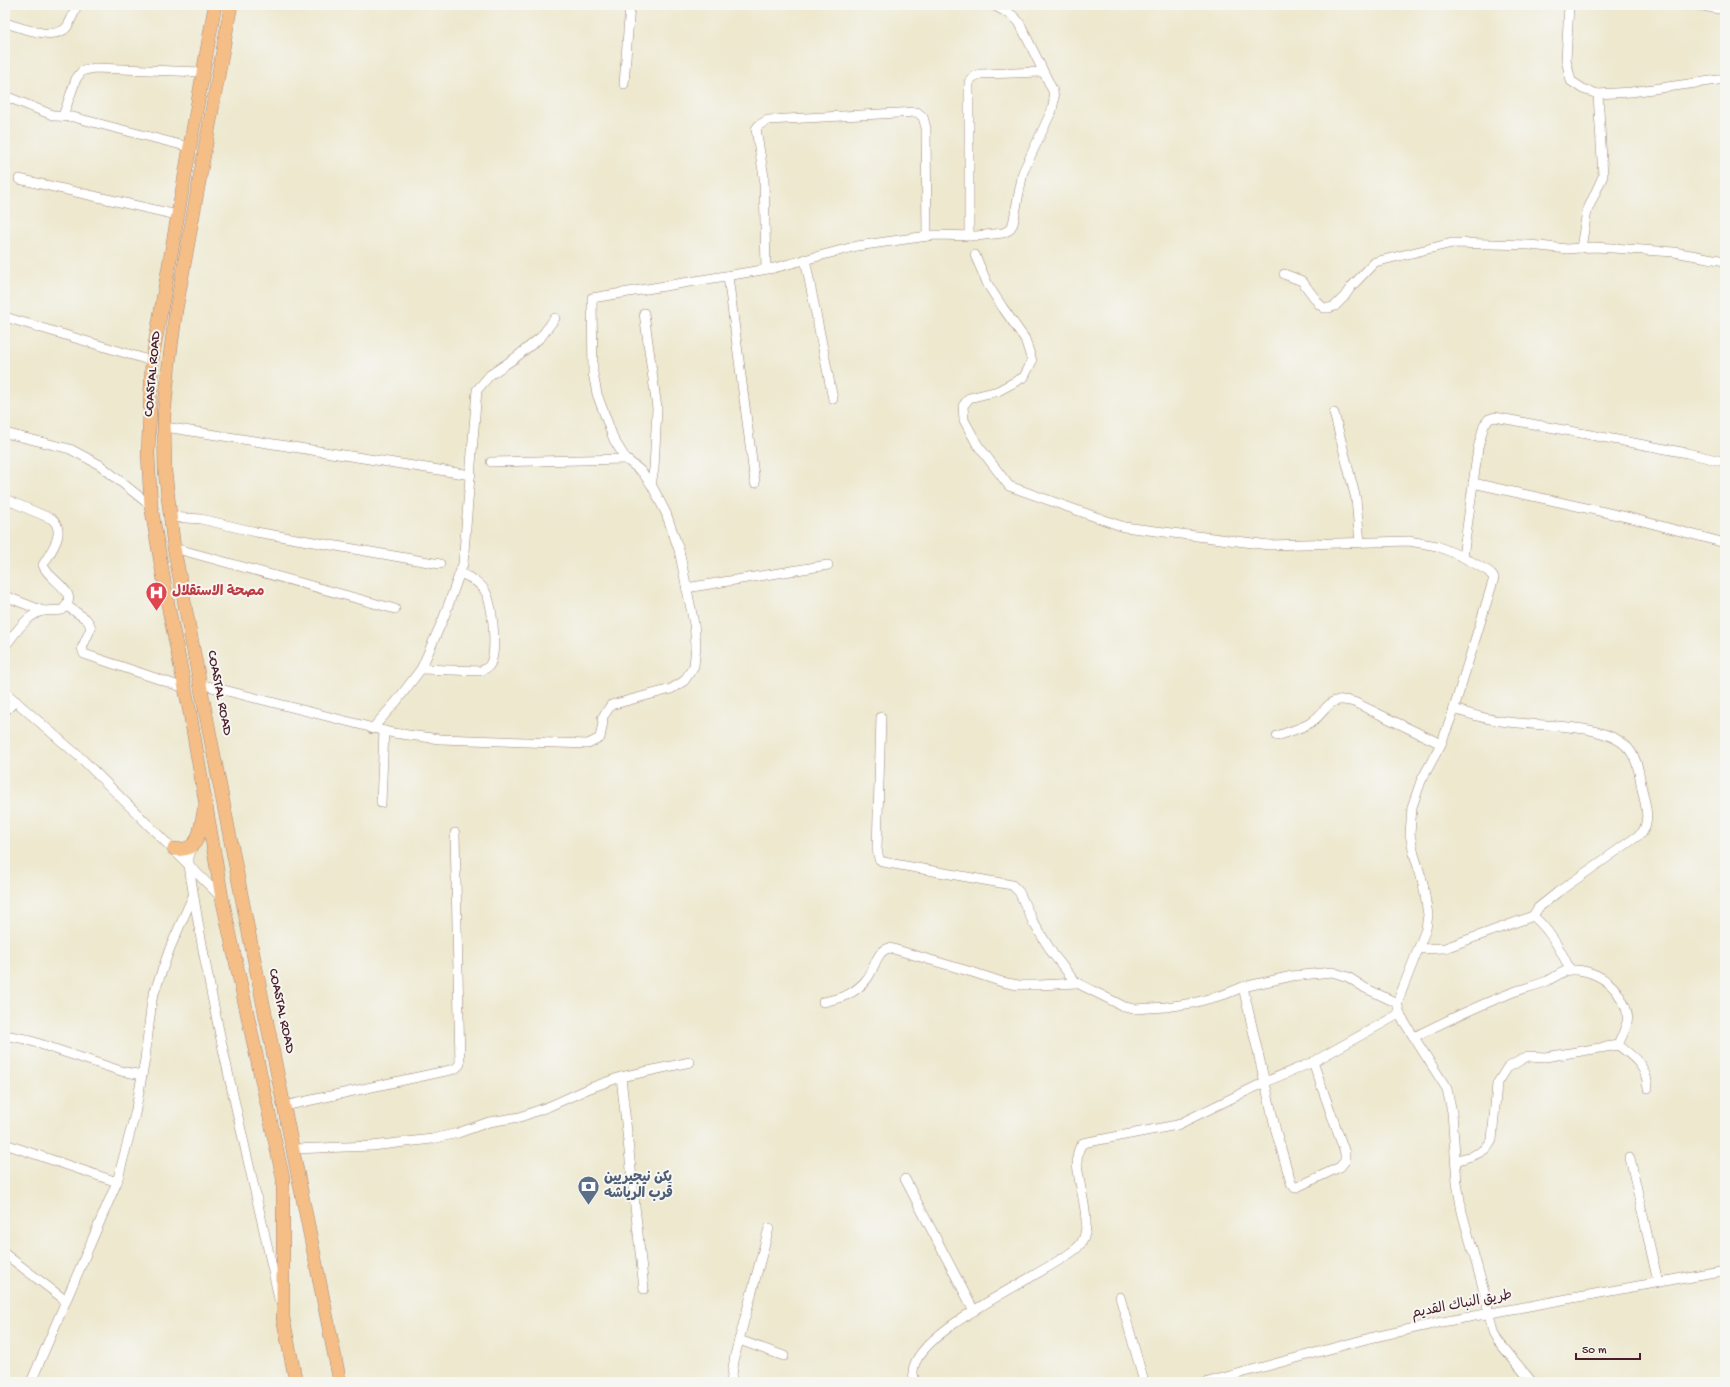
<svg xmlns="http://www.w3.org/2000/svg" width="1730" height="1387" viewBox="0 0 1730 1387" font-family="'Gochi Hand','Playpen Sans Arabic',sans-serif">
	<rect width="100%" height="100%" fill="#f6f6f2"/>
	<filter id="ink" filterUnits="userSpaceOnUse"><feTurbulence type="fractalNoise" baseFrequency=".025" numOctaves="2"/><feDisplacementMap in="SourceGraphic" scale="8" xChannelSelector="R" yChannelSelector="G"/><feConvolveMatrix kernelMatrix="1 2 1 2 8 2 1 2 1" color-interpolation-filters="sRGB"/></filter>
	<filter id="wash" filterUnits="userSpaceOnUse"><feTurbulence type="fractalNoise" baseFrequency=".012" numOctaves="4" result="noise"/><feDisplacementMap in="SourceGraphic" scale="16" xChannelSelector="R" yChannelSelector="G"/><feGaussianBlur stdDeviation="0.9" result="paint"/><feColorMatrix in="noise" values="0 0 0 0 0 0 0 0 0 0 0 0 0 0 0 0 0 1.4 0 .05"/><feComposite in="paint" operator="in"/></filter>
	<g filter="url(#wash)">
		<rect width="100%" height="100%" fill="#ede8ce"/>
	</g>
	<g filter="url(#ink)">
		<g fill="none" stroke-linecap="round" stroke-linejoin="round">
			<defs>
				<g id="minor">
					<path d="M1569,5L1566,60L1571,81L1583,89L1598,94L1631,92L1725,79"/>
					<path d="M1697,5L1725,10"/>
					<path d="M5,23C20,27 53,41 66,28C71,22 74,12 77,5"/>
					<path d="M624,84L630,5"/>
					<path d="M5,96L55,116L73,117L189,147"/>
					<path d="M63,116L76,79L82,71L94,68L202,72"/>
					<path d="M19,179L177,215"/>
					<path d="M969,236V82L973,77L980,74L1043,72"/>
					<path d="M1581,248L1587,211L1603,176L1598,94"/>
					<path d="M975,255L988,285L1003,308L1025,339L1032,361L1024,377L998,391L969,398L963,406L964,420L977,444L1009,486L1124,527L1269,545L1409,541L1437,546L1463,557"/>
					<path d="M805,259L833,399"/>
					<path d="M766,269L764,177L756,129L759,125L768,120L917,112L923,117L926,128L927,236"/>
					<path d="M1284,274L1302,281L1319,304L1324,308H1329L1335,306L1344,297L1351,287L1375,262L1452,243L1530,245L1567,249L1593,247L1612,248L1674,252L1725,261"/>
					<path d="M728,276L755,483"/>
					<path d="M644,313L657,408L654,469L651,484"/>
					<path d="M5,317L152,361"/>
					<path d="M1334,413L1356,499L1360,543"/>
					<path d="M165,427L471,475"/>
					<path d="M5,433L70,449L100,465L151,506"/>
					<path d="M491,462L626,459"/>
					<path d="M1473,483L1631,518L1725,543"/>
					<path d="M5,499L52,519C67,532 51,551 43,565C48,581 83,592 62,610C56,611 49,610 43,611C27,614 15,634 5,646"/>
					<path d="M170,517L201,519L256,532L440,564"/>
					<path d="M174,548L395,609"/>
					<path d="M686,588L828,565"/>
					<path d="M5,596L43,611"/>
					<path d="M67,606L86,619L89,623L91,628L82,648L84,654L185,688"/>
					<path d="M421,669L481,671C483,670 487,668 489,666C498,654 493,604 485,591C480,582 469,577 460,573"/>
					<path d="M200,684L393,733L440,739L588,744L600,738L603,722L602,718L611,705L671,689L684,681L694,666L696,645L694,624L679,550L666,513L651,484L642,472L626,459L614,440L597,394L593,373L592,298L774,268L857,246L935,235L976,236L1003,233L1009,230L1013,224L1023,172L1052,110L1054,100L1053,91L1019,22L1012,15L993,5"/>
					<path d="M5,692L82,759L222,898"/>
					<path d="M1454,709C1469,714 1485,719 1501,721C1535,727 1598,722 1625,745C1638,757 1639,773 1642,789C1645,804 1651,819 1642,833L1558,892L1538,908L1533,916"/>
					<path d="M5,711L16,701"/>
					<path d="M881,717L877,849L879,859L883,862L1012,885L1019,892L1033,922L1053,954L1072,978L1077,983L1125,1007L1134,1009L1166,1007L1193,1003L1223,995L1243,987L1292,976L1332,972L1348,977L1365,988L1397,1003"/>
					<path d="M372,729L396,702L421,669L444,617L463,564L477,390L490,375L515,358L541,337L555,318"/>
					<path d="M1277,736C1287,732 1300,729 1310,723C1329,711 1326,694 1354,702L1441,744"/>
					<path d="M381,803L384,731"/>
					<path d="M193,845L189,857V865C210,1011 248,1154 279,1299"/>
					<path d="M1418,949L1445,948L1533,916C1550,930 1561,950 1570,970"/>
					<path d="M1243,987L1276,1131L1291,1183L1295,1188L1340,1167L1345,1161V1153L1313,1062"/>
					<path d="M823,1002C841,998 854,995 867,979C875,969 876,950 890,948L975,973L1002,982L1018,985H1039L1077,983"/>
					<path d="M5,1035L25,1039L121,1071L142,1075"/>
					<path d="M1414,1037C1444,1022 1475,1007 1506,995C1519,989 1533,987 1547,981C1554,978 1563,970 1571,970C1588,969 1607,978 1617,992C1633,1015 1629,1021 1618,1045"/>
					<path d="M621,1077L644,1289"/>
					<path d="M284,1106L455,1069L460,1064L455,833"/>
					<path d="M5,1144L117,1182"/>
					<path d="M293,1149L372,1146L432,1139L458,1133L489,1122L520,1117L550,1106L590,1088L621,1077L690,1062"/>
					<path d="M1630,1158L1658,1282"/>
					<path d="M1456,1161C1469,1156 1486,1154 1492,1140L1497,1084L1507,1068L1528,1056L1545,1057L1564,1054L1618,1045C1634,1057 1647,1066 1648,1088"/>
					<path d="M905,1179L974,1311"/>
					<path d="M5,1254L65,1300"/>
					<path d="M1120,1297L1144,1382"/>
					<path d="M739,1340L784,1356"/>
					<path d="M31,1382L117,1182L135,1114L145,1059L152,999L170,948L193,896"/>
					<path d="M731,1382L735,1355L769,1228"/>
					<path d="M916,1382C915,1380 913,1376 913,1373C912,1331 1047,1274 1077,1248C1103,1225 1063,1163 1083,1143L1177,1125L1265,1082L1313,1062L1399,1014"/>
					<path d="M1208,1382L1370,1338L1442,1322L1725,1270"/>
					<path d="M1532,1382L1498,1341L1493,1332L1485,1295L1462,1212L1457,1183L1452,1112L1447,1089L1401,1017L1397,1003L1426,929L1428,915L1423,883L1414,854L1410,834L1412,807L1421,781L1441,744L1451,718L1494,578L1488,571L1463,557L1478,448L1484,425L1489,419L1495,417L1687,453L1725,462"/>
				</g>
				<g id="highway">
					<path d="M215,5L152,361L148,454L151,506L169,610L190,713L222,898L283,1178V1318L296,1382"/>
					<path d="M231,5L176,310L169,363L164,416L165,471L174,548L200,684L247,924L340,1382"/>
					<path d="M174,849C200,853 200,830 204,810"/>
				</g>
			</defs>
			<use href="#minor" stroke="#9c847c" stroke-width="10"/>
			<use href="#highway" stroke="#9c847c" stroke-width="14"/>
			<use href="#minor" stroke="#fff" stroke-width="9"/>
			<use href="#highway" stroke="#f6be87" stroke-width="13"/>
		</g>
	</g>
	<defs>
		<symbol id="hospital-pin" viewBox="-11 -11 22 30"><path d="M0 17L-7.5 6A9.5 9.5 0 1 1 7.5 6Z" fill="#e0444e" stroke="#f6f6f2"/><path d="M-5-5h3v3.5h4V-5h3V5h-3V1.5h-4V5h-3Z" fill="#fff"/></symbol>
		<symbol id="bank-pin" viewBox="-11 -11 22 30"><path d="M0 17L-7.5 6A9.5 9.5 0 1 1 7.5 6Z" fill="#5c6f8a" stroke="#f6f6f2"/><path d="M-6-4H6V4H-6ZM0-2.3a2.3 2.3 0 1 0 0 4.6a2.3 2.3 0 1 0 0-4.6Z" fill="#fff"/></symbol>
	</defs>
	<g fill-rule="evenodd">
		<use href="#hospital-pin" x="144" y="580" width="25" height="34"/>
		<use href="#bank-pin" x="576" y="1174" width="25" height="34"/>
	</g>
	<g text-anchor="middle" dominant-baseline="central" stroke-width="4" stroke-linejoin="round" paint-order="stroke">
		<g font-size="14" fill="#4a1f2b" stroke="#f6f6f2">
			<text transform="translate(153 374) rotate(-85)">COASTAL ROAD</text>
			<text transform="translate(219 693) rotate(79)">COASTAL ROAD</text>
			<text transform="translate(281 1011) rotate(78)">COASTAL ROAD</text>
			<text transform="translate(1462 1305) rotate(-11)">طريق النباك القديم</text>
		</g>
		<g font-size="14" font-weight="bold" fill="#be3a42" stroke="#f6f6f2" text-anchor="start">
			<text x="172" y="592">مصحة الاستقلال</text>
		</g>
		<g font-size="14" font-weight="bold" fill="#4e5e75" stroke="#f6f6f2" text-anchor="start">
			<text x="604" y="1178">يكن نيجيريين<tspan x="604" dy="16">قرب الرياشه</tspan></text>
		</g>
	</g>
	<rect width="1730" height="1387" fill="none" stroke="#f6f6f2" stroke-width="20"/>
	<path d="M1576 1353v6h64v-6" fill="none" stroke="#4a1f2b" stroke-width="2"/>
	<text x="1582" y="1353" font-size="12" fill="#4a1f2b" stroke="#f6f6f2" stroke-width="3" paint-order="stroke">50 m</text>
</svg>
